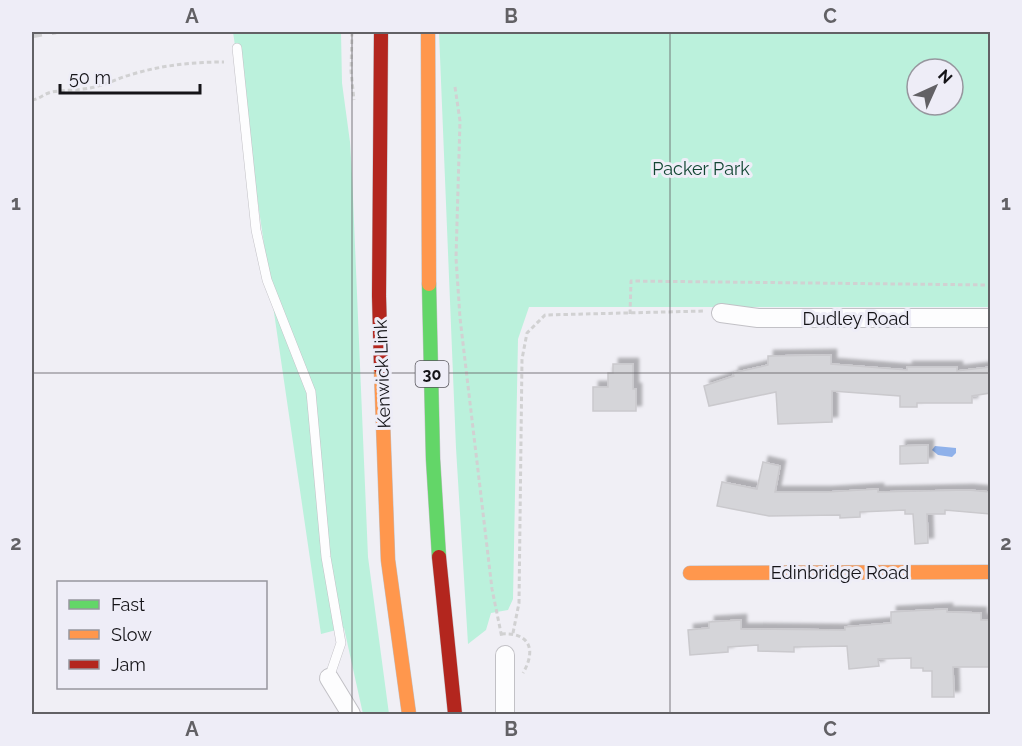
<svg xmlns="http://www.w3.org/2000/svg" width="1022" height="746" viewBox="0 0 1022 746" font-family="Raleway,sans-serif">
	<defs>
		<filter id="shadow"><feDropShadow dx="5.5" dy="-5.5" stdDeviation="1.5" flood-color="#0004"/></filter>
	</defs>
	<rect width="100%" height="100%" fill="#f0eff5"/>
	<g fill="#bbf1dc" fill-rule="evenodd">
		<path d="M233,32H341L342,83L350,142L352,174L368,557L389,714H363L344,628L321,634Z"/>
		<path d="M439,32H990V307H529L518,339L513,599L508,610L491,613L486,630L468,644L456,448ZM917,69H953V105H917Z"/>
	</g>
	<path fill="#8fb1ea" d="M935,446L956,448V453L952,457L938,455L932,450Z"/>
	<g fill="#d5d5d9" stroke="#cac9cd" stroke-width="1.5" filter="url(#shadow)">
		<path d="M831,355V364L907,370V367H957V371L990,367V393L972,396V403H917V407H900V396L832,391V422L778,424L776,392L709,406L704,386L734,376L733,373L768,365V356Z"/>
		<path d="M613,364H633V389H636V411H593V387H608V373H613Z"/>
		<path d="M928,445V463L900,464V446Z"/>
		<path d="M763,462L780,466L775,492H827L878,489V492L968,490L990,492V514L945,510V514H927L928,543L915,544L913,514H905V510L860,512V517L840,518V515L769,516L717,506L722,482L757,489Z"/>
		<path d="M947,609V612L981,613V620H990V667H953L954,697H932V671H923V668H911V658L878,659L879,666L849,669L847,646L794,647V652L758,651V645L728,647V652L690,655L688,630L709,628V622L741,620V629L845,630V627L891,623V612Z"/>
	</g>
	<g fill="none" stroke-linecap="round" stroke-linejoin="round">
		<defs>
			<path id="lane" d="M237,48L256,230L267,280L311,392L326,557L341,643L329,678"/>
			<g id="street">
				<path d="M721,313L758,318H990"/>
				<path d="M329,678L351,714"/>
				<path d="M505,714V655"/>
			</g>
			<path id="fast" d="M429,284L433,459L439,557"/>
			<g id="slow">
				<path d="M428,32L429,284"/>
				<path d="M381,368L388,560L409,714"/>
				<path d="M690,573L990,572"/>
			</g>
			<g id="jam">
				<path d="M381,32L379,296L381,368"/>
				<path d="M439,557L455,714"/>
			</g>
		</defs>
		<use href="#lane" stroke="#c2c1c6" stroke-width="10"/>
		<use href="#street" stroke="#c2c1c6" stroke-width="20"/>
		<use href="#fast" stroke="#c2c1c6" stroke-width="15"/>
		<use href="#slow" stroke="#c2c1c6" stroke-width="15"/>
		<use href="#jam" stroke="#c2c1c6" stroke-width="15"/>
		<g stroke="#d1d1d2" stroke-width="3" stroke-dasharray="4.5 3" stroke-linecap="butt">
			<path d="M352,32L351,71L354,100"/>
			<path d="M455,87L460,121L456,258L460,318L492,589L502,638"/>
			<path d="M32,100C40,99 45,93 52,92C68,89 82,91 98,86C110,83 121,77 133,74C163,65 194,62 224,62"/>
			<path d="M630,314L631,281L990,285"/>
			<path d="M513,633L519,603L522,359L527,333L545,315L705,311"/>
			<path d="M501,634C529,632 537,649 523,673"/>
		</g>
		<use href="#lane" stroke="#fdfdfe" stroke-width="9"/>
		<use href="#street" stroke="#fdfdfe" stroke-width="18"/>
		<use href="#fast" stroke="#63d668" stroke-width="14"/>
		<use href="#slow" stroke="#ff974d" stroke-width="14"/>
		<use href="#jam" stroke="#b3261e" stroke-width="14"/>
		<path stroke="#d1d1d3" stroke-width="4.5" stroke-dasharray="10 10" stroke-linecap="butt" d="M32,36L56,32"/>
	</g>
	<path fill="none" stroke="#626165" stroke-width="1.5" stroke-opacity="0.55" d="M352,32V714M670,32V714M32,373H990"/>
	<g text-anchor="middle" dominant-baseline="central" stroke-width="6" stroke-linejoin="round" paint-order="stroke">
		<rect fill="#eeedf7" stroke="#56555b" stroke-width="1.5" x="415.5" y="361" width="33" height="26" rx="4.5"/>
		<g font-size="16" font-weight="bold" fill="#151418">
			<text x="432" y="374">30</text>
		</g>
		<g font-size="18" fill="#124633" stroke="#eeedf7">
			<text x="701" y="168">Packer Park</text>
		</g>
		<g font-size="18" fill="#151418" stroke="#eeedf7">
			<text x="856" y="318">Dudley Road</text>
			<text transform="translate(382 374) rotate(-92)">Kenwick Link</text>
			<text x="840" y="572">Edinbridge Road</text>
		</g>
	</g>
	<rect width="1022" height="746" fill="none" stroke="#eeedf7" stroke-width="66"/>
	<rect x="57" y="581" width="210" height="108" fill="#eeedf7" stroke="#97969e" stroke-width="1.5"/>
	<rect x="69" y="600" width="30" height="9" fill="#63d668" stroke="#97969e" stroke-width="1.5"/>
	<text x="111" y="611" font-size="18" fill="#151418">Fast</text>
	<rect x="69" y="630" width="30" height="9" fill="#ff974d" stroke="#97969e" stroke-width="1.5"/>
	<text x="111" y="641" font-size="18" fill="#151418">Slow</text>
	<rect x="69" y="660" width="30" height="9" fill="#b3261e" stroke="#97969e" stroke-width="1.5"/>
	<text x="111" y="671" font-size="18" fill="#151418">Jam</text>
	<g transform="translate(935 87) rotate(45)"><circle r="28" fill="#eeedf7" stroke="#97969e" stroke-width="1.5"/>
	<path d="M0-4.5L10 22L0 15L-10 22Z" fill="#626165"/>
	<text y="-9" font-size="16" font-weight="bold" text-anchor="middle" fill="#151418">N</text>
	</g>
	<path d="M60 84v9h140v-9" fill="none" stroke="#151418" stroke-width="3"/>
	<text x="69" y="84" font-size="18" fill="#151418" stroke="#eeedf7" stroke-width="4.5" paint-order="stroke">50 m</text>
	<rect x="33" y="33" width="956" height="680" fill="none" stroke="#626165" stroke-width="2"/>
	<g font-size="20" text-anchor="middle" font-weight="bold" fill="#626165">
		<text x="192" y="23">A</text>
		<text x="511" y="23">B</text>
		<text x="830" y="23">C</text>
		<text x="16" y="210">1</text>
		<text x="1006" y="210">1</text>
		<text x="16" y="550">2</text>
		<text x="1006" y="550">2</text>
		<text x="192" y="736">A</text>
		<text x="511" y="736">B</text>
		<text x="830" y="736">C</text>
	</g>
</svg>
